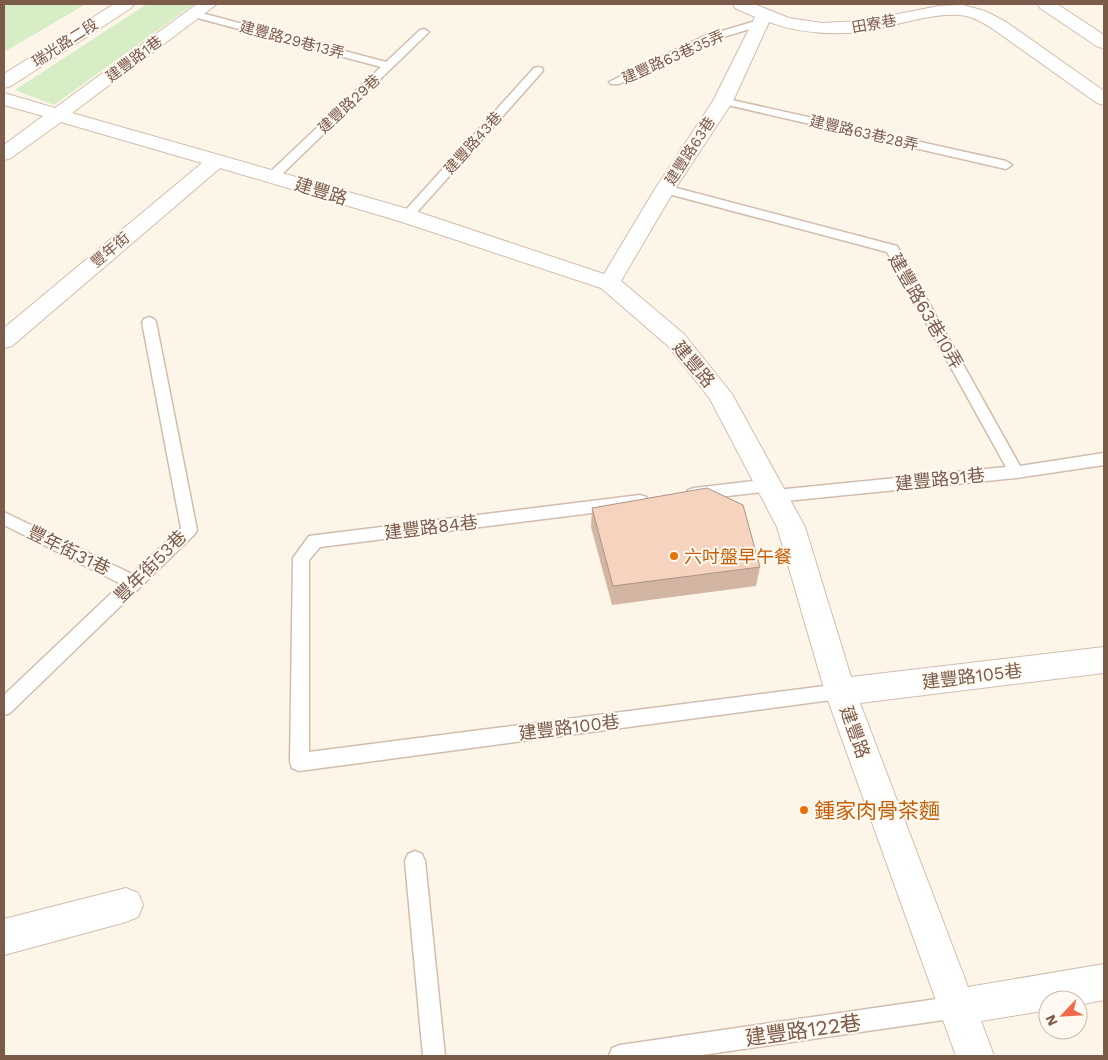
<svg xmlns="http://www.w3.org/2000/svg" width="1108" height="1060" viewBox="0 0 1108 1060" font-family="'Work Sans','Noto Sans TC',sans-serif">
	<rect width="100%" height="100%" fill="#fef5e9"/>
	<g fill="#d6edc6">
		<path d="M4,4H86L4,52Z"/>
		<path d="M147,4H194L54,105L15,90Z"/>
	</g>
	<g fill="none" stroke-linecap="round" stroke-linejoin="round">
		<defs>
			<g id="service">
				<path d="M194,11L386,62L420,30L424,29L429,32L277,179H269L267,176L269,173L381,67L190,16V12Z"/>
				<path d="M759,20L764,23L763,25L710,41L619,84H611L609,82L702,37Z"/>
				<path d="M538,67L542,68L543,70L542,72L411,219H403L401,216L403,213L534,68Z"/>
				<path d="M723,98L1006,161L1012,165L1006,169L719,103L717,101L719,99Z"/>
				<path d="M665,185L897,246L1020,466L1104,453V465L1016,478L776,502L770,500L768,496L770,492L776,490L1006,467L887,252L661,192L659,189L661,186Z"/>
				<path d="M149,317L154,319L156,322L197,530L195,534L10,713L4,715V695L121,584L4,525V512L132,574L181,528L142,322L144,319Z"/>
				<path d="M770,479L776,481L778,485L776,489L770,491L694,500L688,498L686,494L688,490L694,488Z"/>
				<path d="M640,495L646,497L648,501L646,505L640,507L320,547L309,560V752L840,684L846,686L849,692L846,698L299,771L292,768L290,762L293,558L309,536Z"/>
				<path d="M415,851L422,854L425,861L445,1056H423L405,861L408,854Z"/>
				<path d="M957,996L965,999L968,1007L965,1015L957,1018L695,1056H609L612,1048L620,1045Z"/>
			</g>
			<g id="minor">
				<path d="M197,4H217L72,113L415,211L604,274L655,189L713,101L755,17L735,8L733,4H754L789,18L822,23L862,21L939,6L963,5L985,11L1006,22L1104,91V105L1097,103L993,29C985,24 976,18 966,16C937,10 890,28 860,32C829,35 799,33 769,22L733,101L675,189L621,281L684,334L732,394L805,527L851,677L1104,647V673L860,703L968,987L1104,964V1000L1078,1005V1000H1048V1010L981,1021L994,1056H956L825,692L777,527L710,399L668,346L601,288L399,221L220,168L12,346L4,348V328L202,163L61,122L11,158L4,160V145L43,116L4,105V93L55,108Z"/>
				<path d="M1038,4H1057L1104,35V48L1098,47L1040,8Z"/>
				<path d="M126,888L138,893L143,905L138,917L126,922L4,955V919Z"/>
			</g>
			<path id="tertiary" d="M114,4H134L131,8L11,86L4,88V74Z"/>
		</defs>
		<use href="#service" stroke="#d2bdad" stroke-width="3"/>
		<use href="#minor" stroke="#d2bdad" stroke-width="2"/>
		<use href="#tertiary" stroke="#d2bdad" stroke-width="2"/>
		<use href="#service" fill="#fff" fill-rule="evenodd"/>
		<use href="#minor" fill="#fff" fill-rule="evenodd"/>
		<use href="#tertiary" fill="#fff" fill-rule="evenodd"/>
	</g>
	<path fill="#d3b5a4" d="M592,508L760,567L756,586L612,605L591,527Z"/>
	<path fill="#f5d3bf" stroke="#ac9486" d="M707,488L743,505L760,567L613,586L592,508Z"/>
	<g fill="#e8710a" stroke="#fff9f1" stroke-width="2">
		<circle cx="674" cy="556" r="5"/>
		<circle cx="804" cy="810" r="5"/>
	</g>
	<g text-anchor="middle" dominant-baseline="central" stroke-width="4" stroke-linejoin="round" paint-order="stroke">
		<g font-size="15" fill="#7b5b4a" stroke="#fff9f1">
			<text transform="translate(874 24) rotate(-10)">田寮巷</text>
			<text transform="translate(292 40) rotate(15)">建豐路29巷13弄</text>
			<text transform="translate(65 43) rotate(-33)">瑞光路二段</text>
			<text transform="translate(673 57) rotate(-24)">建豐路63巷35弄</text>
			<text transform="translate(134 59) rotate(-37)">建豐路1巷</text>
			<text transform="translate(349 104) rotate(-43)">建豐路29巷</text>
			<text transform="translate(864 133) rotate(13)">建豐路63巷28弄</text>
			<text transform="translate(473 143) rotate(-48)">建豐路43巷</text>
			<text transform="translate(690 151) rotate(-57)">建豐路63巷</text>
			<text transform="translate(110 250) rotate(-40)">豐年街</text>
		</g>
		<g font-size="18" fill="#7b5b4a" stroke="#fff9f1">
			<text transform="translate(321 191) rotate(17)">建豐路</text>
			<text transform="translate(926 311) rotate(60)">建豐路63巷10弄</text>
			<text transform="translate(694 364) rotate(50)">建豐路</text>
			<text transform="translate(940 479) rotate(-6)">建豐路91巷</text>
			<text transform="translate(431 527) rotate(-7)">建豐路84巷</text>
			<text transform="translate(69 550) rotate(26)">豐年街31巷</text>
			<text transform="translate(150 566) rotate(-45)">豐年街53巷</text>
			<text transform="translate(972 676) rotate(-7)">建豐路105巷</text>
			<text transform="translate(569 727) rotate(-7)">建豐路100巷</text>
			<text transform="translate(855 732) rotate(70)">建豐路</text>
		</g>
		<g font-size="18" fill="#c56008" stroke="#fff9f1" text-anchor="start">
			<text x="684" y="556">六吋盤早午餐</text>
		</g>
		<g font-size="21" fill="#c56008" stroke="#fff9f1" text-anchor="start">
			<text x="814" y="810">鍾家肉骨茶麵</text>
		</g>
		<g font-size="21" fill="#7b5b4a" stroke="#fff9f1">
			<text transform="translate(803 1030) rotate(-8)">建豐路122巷</text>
		</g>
	</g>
	<rect width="1108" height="1060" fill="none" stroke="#7b5b4a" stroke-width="10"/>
	<g transform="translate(1063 1015) rotate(245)"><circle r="24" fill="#fff9f1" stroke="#cabaae"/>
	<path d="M0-4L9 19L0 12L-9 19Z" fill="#ee6a48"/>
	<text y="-8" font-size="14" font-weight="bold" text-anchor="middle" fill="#7b5b4a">N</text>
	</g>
</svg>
